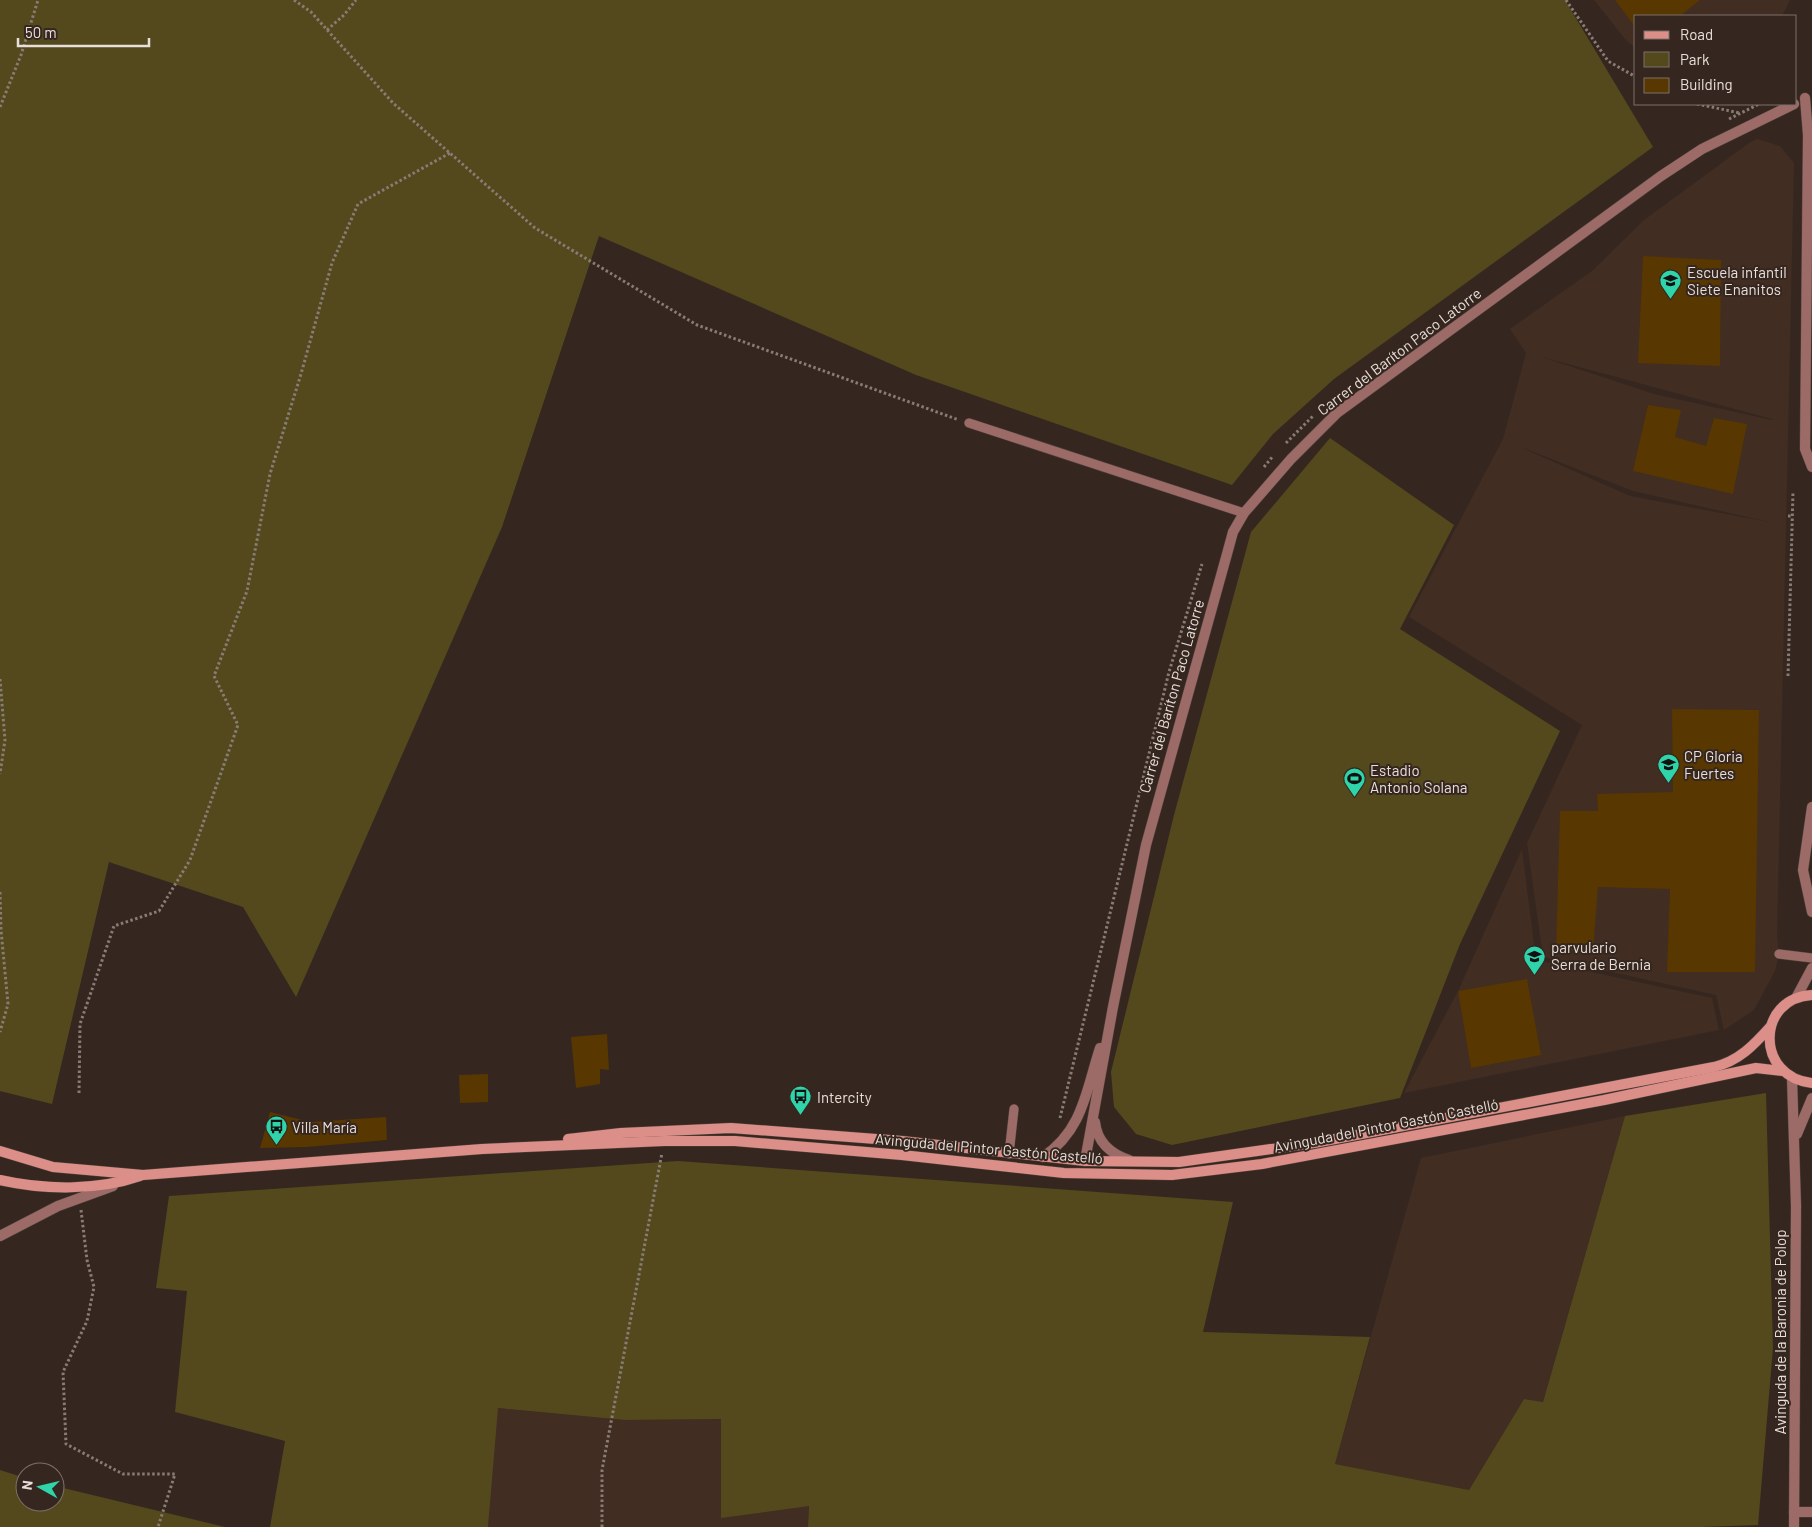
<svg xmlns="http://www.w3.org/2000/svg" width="1812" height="1527" viewBox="0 0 1812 1527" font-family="Barlow,sans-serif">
	<rect width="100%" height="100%" fill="#35271f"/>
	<g fill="#412d22" fill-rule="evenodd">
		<path d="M1594,0H1790L1782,16H1636V49L1625,39Z"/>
		<path d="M1757,139L1780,146L1794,163L1777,936L1779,954L1775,971L1754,1010L1724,1030L1716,995L1543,957L1527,843L1582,725L1409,617L1503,439L1526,353L1510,329L1592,271L1644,220L1749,143ZM1542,357L1772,419V420L1654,394ZM1518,446L1633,491L1769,522L1630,496Z"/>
		<path d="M1522,849L1536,960L1712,998L1719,1030L1404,1093L1458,991Z"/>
		<path d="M1625,1116L1543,1402L1524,1399L1469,1490L1335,1464L1421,1158Z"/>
		<path d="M497,1408L625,1420L721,1419L809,1506L808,1527H488Z"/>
	</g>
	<g fill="#53491c">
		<path d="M0,0H1565L1653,147L1334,379L1273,434L1232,485L916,375L599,236L502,527L296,997L243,907L109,862L52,1104L0,1091Z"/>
		<path d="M1330,438L1454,525L1400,629L1560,731L1460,944L1400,1098L1172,1145L1136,1134L1114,1107L1111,1072L1174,815L1251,532Z"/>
		<path d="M1766,1093L1773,1348L1758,1525L1701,1527H808L809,1506L721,1518V1419L625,1420L498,1408L488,1527H270L285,1441L175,1412L187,1291L156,1288L169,1196L678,1161L1233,1202L1203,1332L1370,1337L1335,1464L1469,1490L1524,1399L1543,1402L1625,1116Z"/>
		<path d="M0,1470L25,1478V1502H55V1486L225,1527H0Z"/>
	</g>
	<g fill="#583700">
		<path d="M1615,0H1700L1680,16H1636V28Z"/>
		<path d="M1643,256L1721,260L1720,366L1638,363Z"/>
		<path d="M1648,405L1681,410L1675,437L1706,446L1714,418L1747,424L1733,494L1633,471Z"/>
		<path d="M1672,709L1759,710L1755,972H1667L1670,889L1598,887L1593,951L1556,950L1560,811H1598L1597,794L1673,792Z"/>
		<path d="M1527,979L1541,1055L1471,1068L1458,991Z"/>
		<path d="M607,1034L609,1070L600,1069V1084L576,1088L571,1037Z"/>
		<path d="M488,1074V1102L460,1103L459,1075Z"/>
		<path d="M270,1112L310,1122L386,1117L387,1140L307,1147L260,1148Z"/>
	</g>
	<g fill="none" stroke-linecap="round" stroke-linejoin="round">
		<defs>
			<g id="service">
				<path d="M969,423L1244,513"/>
				<path d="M1779,954L1812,958"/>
				<path d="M1009,1154L1014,1109"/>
			</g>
			<g id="tertiary">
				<path d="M1805,98L1808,135L1805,449L1812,467"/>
				<path d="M1812,807L1803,870L1812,912"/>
				<path d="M1796,998L1812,968"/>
				<path d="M1792,1078L1796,1206L1794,1527"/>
				<path d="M1095,1122C1097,1142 1111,1154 1129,1160"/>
				<path d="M1797,1134L1812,1098"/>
				<path d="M1043,1157C1083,1130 1086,1091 1100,1048"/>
				<path d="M1085,1161L1113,1007L1146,845L1227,554L1233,532L1244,513L1291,459L1337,413L1661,176L1702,149L1794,104"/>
				<path d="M0,1236L58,1206L113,1186"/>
				<path d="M1794,1512H1812"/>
			</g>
			<g id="secondary">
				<path d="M1812,995C1756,998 1755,1077 1812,1083"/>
				<path d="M568,1139L621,1133L731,1128L902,1141L1085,1161L1179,1162L1314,1143L1714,1067C1739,1061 1754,1045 1771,1026"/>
				<path d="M0,1151L53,1167L143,1175L482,1149L664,1141H735L902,1155L1064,1173L1172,1175L1262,1164L1604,1100L1756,1068L1783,1071"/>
				<path d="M0,1180C44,1190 97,1191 140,1176"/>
			</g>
		</defs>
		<use href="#service" stroke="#52443d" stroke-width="10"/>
		<use href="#tertiary" stroke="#52443d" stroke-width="11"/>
		<use href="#secondary" stroke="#52443d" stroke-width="11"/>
		<g stroke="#887c75" stroke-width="3" stroke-dasharray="2.5 2.5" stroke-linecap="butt">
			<path d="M294,0L311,12L393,103L535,228L697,325L959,420"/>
			<path d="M1566,0L1608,61L1636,77"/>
			<path d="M327,30L344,15L356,0"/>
			<path d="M1697,104L1740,113"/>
			<path d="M0,107L21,55L38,0"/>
			<path d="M1729,119L1759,104"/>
			<path d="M1286,443L1313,416"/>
			<path d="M1264,467L1273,456"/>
			<path d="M1788,516H1793"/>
			<path d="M1788,676L1793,492"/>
			<path d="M0,679L5,740L0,774"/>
			<path d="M0,892L1,930L8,1004L0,1032"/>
			<path d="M79,1093L80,1024L114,926L159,911L190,860L238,725L214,676L247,591L270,474L301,374L332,263L358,204L450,153"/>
			<path d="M1060,1118L1169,672L1202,564"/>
			<path d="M81,1210L87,1260L94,1287L87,1321L63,1372L66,1444L123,1474H175L158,1527"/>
			<path d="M602,1527V1470L662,1153"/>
		</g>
		<use href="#service" stroke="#9c6b67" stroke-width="9"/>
		<use href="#tertiary" stroke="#9c6b67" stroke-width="10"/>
		<use href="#secondary" stroke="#dc8f89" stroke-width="10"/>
	</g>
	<defs>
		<symbol id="school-pin" viewBox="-11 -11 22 30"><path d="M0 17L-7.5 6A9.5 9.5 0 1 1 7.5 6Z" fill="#2fd4aa" stroke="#35271f"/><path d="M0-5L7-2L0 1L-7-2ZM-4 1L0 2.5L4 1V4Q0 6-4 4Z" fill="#111"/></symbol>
		<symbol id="stadium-pin" viewBox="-11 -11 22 30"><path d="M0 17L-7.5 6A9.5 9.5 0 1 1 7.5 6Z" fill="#2fd4aa" stroke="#35271f"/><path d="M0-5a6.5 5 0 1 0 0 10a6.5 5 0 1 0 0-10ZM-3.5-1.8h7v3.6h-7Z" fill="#111"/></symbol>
		<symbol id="bus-pin" viewBox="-11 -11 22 30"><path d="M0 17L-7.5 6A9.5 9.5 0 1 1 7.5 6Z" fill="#2fd4aa" stroke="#35271f"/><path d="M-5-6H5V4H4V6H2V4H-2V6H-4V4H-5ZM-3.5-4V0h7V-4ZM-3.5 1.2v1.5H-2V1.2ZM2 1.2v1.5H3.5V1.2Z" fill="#111"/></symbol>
	</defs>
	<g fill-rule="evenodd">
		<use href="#school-pin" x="1658" y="268" width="25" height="34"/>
		<use href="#school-pin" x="1656" y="752" width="25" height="34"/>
		<use href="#stadium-pin" x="1342" y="766" width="25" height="34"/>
		<use href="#school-pin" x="1522" y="944" width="25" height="34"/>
		<use href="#bus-pin" x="788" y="1084" width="25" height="34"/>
		<use href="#bus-pin" x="264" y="1114" width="25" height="34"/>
	</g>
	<g text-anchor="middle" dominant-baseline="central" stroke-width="4" stroke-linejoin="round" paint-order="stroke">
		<g font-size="15" fill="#e9dfda" stroke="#35271f" text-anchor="start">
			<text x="1687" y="272">Escuela infantil<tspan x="1687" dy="17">Siete Enanitos</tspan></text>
			<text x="1684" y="756">CP Gloria<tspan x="1684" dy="17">Fuertes</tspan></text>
			<text x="1370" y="770">Estadio<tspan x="1370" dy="17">Antonio Solana</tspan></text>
			<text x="1551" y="947">parvulario<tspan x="1551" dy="17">Serra de Bernia</tspan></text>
			<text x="817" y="1097">Intercity</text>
			<text x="292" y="1127">Villa María</text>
		</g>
		<g font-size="15" fill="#e9dfda" stroke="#35271f">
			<text transform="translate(1399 351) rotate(-37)">Carrer del Baríton Paco Latorre</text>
			<text transform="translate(1171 696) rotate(-74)">Carrer del Baríton Paco Latorre</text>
			<text transform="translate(1386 1125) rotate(-11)">Avinguda del Pintor Gastón Castelló</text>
			<text transform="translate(989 1148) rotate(5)">Avinguda del Pintor Gastón Castelló</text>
			<text transform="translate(1780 1332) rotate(-90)">Avinguda de la Baronia de Polop</text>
		</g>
	</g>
	<rect x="1634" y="15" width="162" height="90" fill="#35271f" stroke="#7d716a"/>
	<rect x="1644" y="31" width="25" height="8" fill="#dc8f89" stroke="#7d716a"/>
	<text x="1680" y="40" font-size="15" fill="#e9dfda">Road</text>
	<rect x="1644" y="52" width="25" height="15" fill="#53491c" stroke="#7d716a"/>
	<text x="1680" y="65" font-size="15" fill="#e9dfda">Park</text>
	<rect x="1644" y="78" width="25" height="15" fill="#583700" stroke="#7d716a"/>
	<text x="1680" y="90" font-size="15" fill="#e9dfda">Building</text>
	<g transform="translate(40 1487) rotate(278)"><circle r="24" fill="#35271f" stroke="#7d716a"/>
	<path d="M0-4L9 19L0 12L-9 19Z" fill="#2fd4aa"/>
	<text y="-8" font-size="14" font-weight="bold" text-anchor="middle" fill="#e9dfda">N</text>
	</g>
	<path d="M18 38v8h131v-8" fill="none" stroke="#e9dfda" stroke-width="2.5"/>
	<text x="25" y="38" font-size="15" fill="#e9dfda" stroke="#35271f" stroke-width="4" paint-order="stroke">50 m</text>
</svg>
